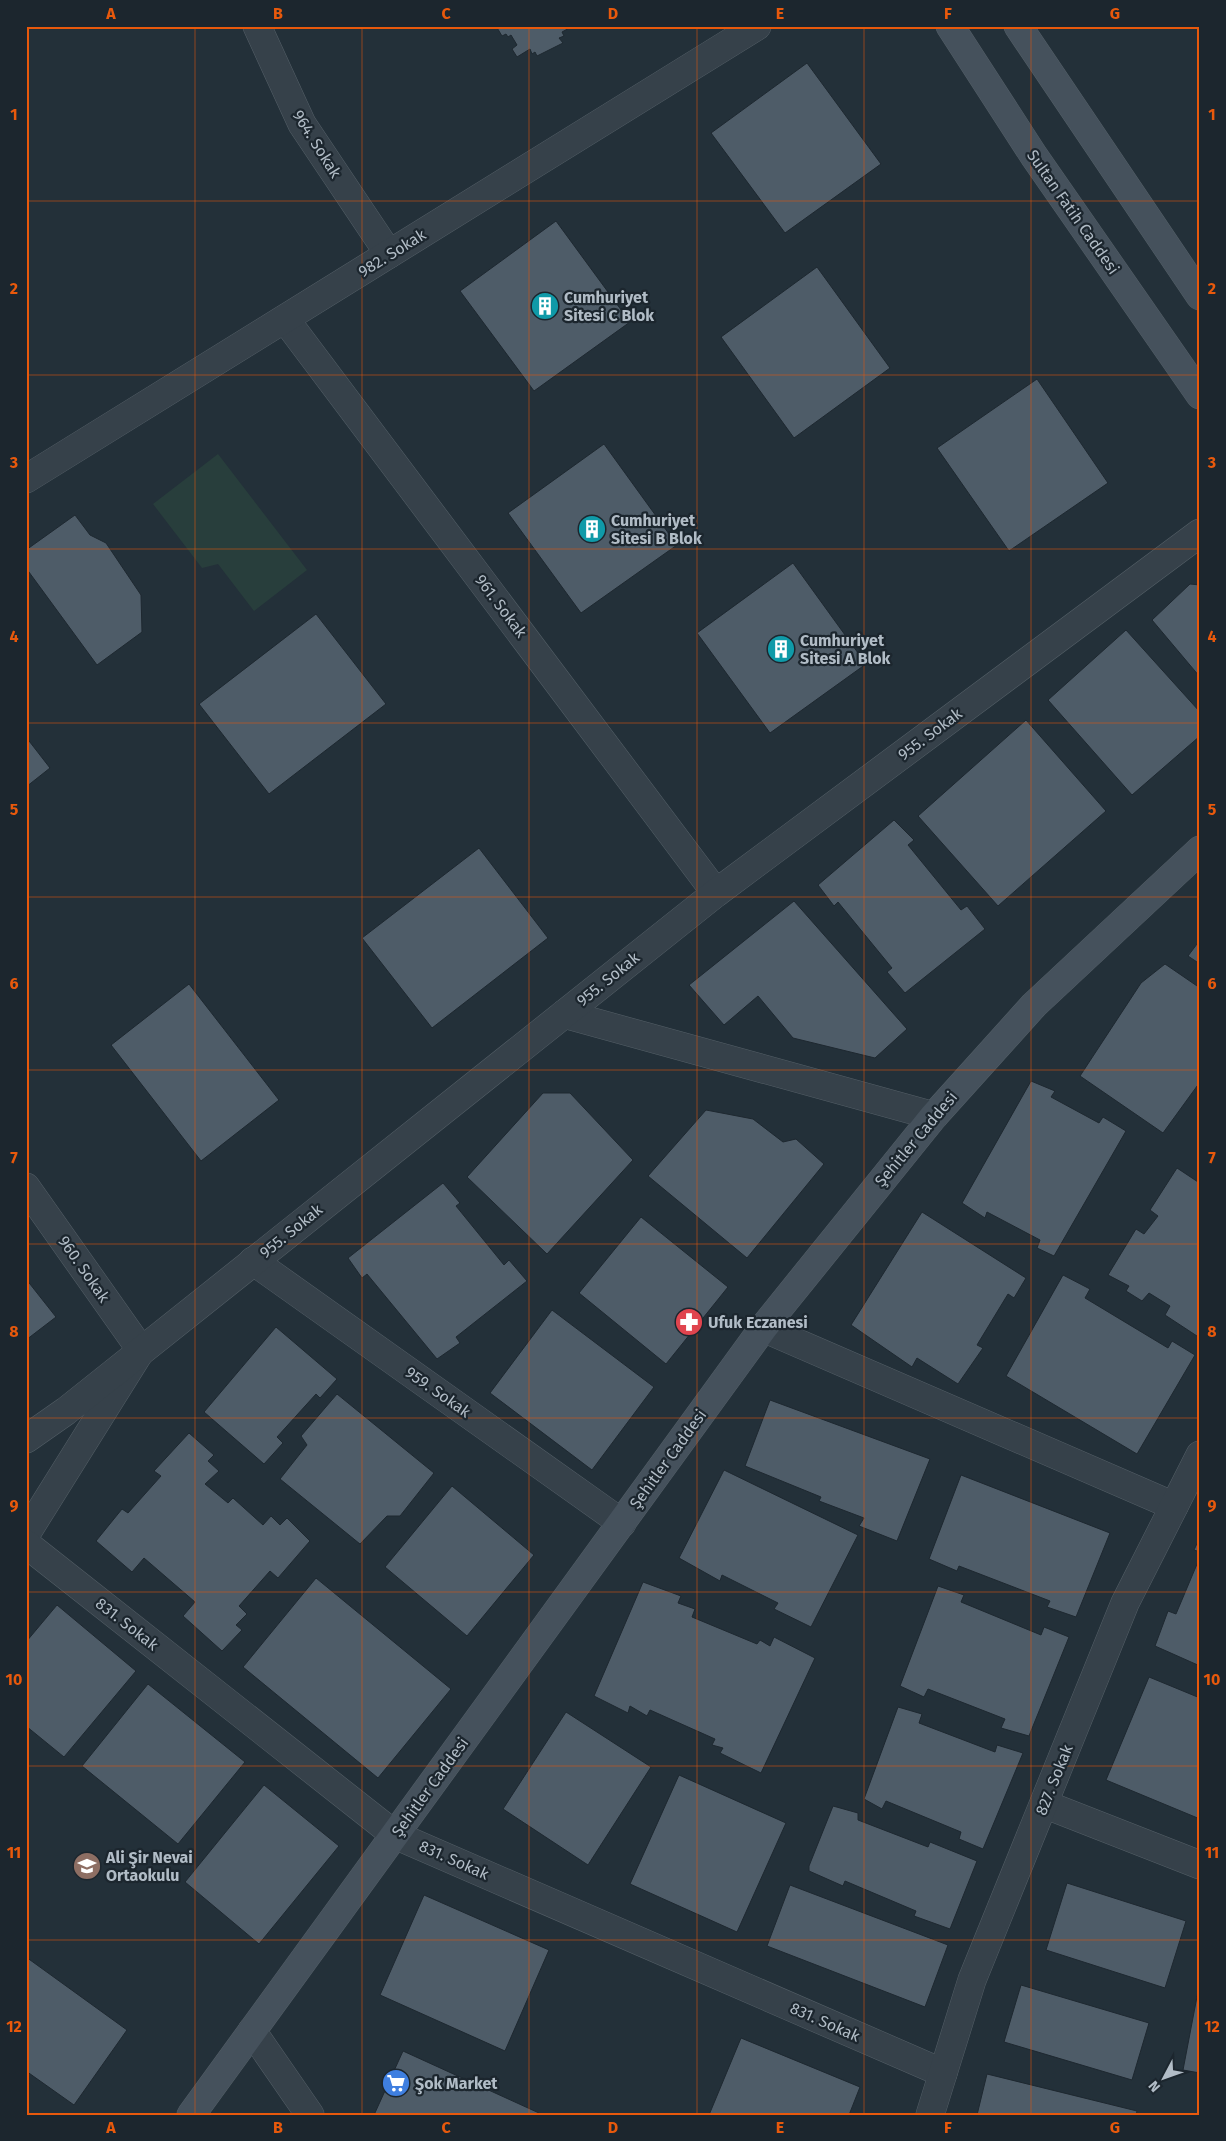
<svg xmlns="http://www.w3.org/2000/svg" width="1226" height="2141" viewBox="0 0 1226 2141" font-family="'Fira Sans',sans-serif">
	<rect width="100%" height="100%" fill="#233039"/>
	<path fill="#283e3c" d="M218,454L307,570L254,611L218,564L202,568L153,504Z"/>
	<g fill="#4e5c68" stroke="#1e2830">
		<path d="M496,26H573L562,32L564,36L559,38L563,43L537,56L535,52L532,54L530,49L517,57L512,49L517,45L511,35L508,37L506,34L502,36Z"/>
		<path d="M807,63L881,164L785,233L711,133Z"/>
		<path d="M556,221L630,322L534,391L460,291Z"/>
		<path d="M817,267L890,368L794,438L721,337Z"/>
		<path d="M1037,379L1108,483L1009,551L937,448Z"/>
		<path d="M604,444L677,545L581,613L508,513Z"/>
		<path d="M75,515L90,535L106,543L141,595L142,632L97,665L26,568V550Z"/>
		<path d="M793,563L866,664L770,733L697,633Z"/>
		<path d="M1190,584L1200,585V677L1152,620Z"/>
		<path d="M316,614L386,704L269,794L199,704Z"/>
		<path d="M1126,630L1200,712V736L1132,795L1048,700Z"/>
		<path d="M1026,720L1106,811L998,906L918,816Z"/>
		<path d="M26,737L50,768L26,787Z"/>
		<path d="M894,820L914,840L908,845L961,910L967,906L985,929L905,993L887,972L892,968L838,902L834,906L818,885Z"/>
		<path d="M479,848L548,938L432,1028L362,938Z"/>
		<path d="M794,901L907,1029L875,1058L793,1038L758,996L724,1025L689,985Z"/>
		<path d="M1200,940V964L1188,956Z"/>
		<path d="M1165,964L1200,988V1082L1163,1133L1080,1076L1141,983Z"/>
		<path d="M189,984L279,1100L201,1161L111,1045Z"/>
		<path d="M1031,1081L1055,1091L1051,1097L1099,1123L1103,1117L1126,1131L1054,1256L1037,1248L1040,1240L987,1212L985,1218L962,1203Z"/>
		<path d="M543,1093H570L633,1160L547,1254L467,1177Z"/>
		<path d="M706,1110L753,1119L783,1142L796,1139L824,1164L747,1258L648,1176Z"/>
		<path d="M1177,1168L1198,1182L1200,1179V1338L1165,1315L1170,1306L1149,1293L1142,1301L1126,1291L1129,1286L1108,1275L1136,1229L1144,1234L1158,1216L1150,1210Z"/>
		<path d="M443,1183L460,1203L456,1206L504,1265L509,1260L527,1281L456,1337L460,1343L437,1359L367,1274L362,1278L348,1258Z"/>
		<path d="M922,1212L1026,1278L1014,1298L1008,1294L977,1345L983,1348L958,1384L917,1358L912,1367L851,1325Z"/>
		<path d="M641,1217L728,1287L666,1364L579,1293Z"/>
		<path d="M1063,1275L1090,1289L1085,1298L1168,1348L1172,1341L1195,1355L1137,1454L1006,1376Z"/>
		<path d="M26,1279L56,1317L26,1340Z"/>
		<path d="M552,1310L654,1387L592,1470L490,1393Z"/>
		<path d="M276,1327L337,1379L320,1398L316,1394L277,1437L283,1443L264,1464L204,1412Z"/>
		<path d="M337,1394L434,1473L400,1516H387L360,1544L280,1479L307,1445L301,1436Z"/>
		<path d="M770,1400L930,1459L897,1541L859,1526L864,1518L819,1501L821,1497L745,1466Z"/>
		<path d="M189,1433L214,1455L208,1461L219,1471L205,1484L228,1503L233,1498L263,1525L271,1516L280,1525L287,1518L310,1541L278,1578L270,1571L239,1606L247,1614L236,1625L242,1630L222,1651L183,1616L195,1602L144,1558L132,1572L96,1541L122,1509L128,1513L161,1476L154,1471Z"/>
		<path d="M724,1470L858,1535L811,1627L774,1609L778,1603L722,1575L720,1581L679,1558Z"/>
		<path d="M961,1475L1110,1533L1076,1617L1047,1607L1050,1601L959,1566L957,1571L929,1559Z"/>
		<path d="M452,1486L534,1555L467,1636L385,1567Z"/>
		<path d="M1200,1537V1552L1194,1550Z"/>
		<path d="M1200,1557V1666L1155,1646L1168,1611L1176,1614Z"/>
		<path d="M316,1578L451,1689L378,1778L243,1667Z"/>
		<path d="M643,1582L681,1596L678,1603L695,1609L692,1617L757,1644L760,1640L770,1646L774,1637L815,1658L761,1773L720,1753L723,1748L712,1745L715,1739L650,1710L647,1716L630,1706L628,1713L594,1696Z"/>
		<path d="M938,1586L964,1595L961,1602L1041,1635L1044,1627L1069,1637L1029,1736L1001,1728L1005,1719L928,1689L924,1697L900,1686Z"/>
		<path d="M57,1605L136,1671L64,1757L26,1726V1642Z"/>
		<path d="M1149,1677L1200,1698V1819L1106,1780Z"/>
		<path d="M148,1684L245,1762L178,1844L82,1766Z"/>
		<path d="M898,1707L922,1714L919,1723L995,1752L997,1745L1023,1753L983,1849L959,1839L961,1832L886,1801L882,1809L864,1799Z"/>
		<path d="M566,1712L651,1767L588,1865L503,1809Z"/>
		<path d="M679,1775L786,1823L737,1932L630,1884Z"/>
		<path d="M264,1785L339,1846L259,1944L185,1882Z"/>
		<path d="M833,1806L858,1813V1820L928,1847L930,1842L977,1861L950,1929L914,1916L916,1911L845,1881L843,1886L809,1871V1866Z"/>
		<path d="M1067,1883L1186,1921L1165,1988L1046,1950Z"/>
		<path d="M790,1885L948,1945L925,2007L767,1946Z"/>
		<path d="M424,1895L549,1950L505,2051L380,1995Z"/>
		<path d="M26,1957L127,2030L74,2105L26,2071Z"/>
		<path d="M1200,1981V2073L1183,2070Z"/>
		<path d="M1021,1985L1149,2023L1132,2080L1004,2042Z"/>
		<path d="M741,2038L860,2087L849,2115H709Z"/>
		<path d="M403,2051L539,2113L538,2115H374Z"/>
		<path d="M987,2074L1137,2111L1136,2115H977Z"/>
	</g>
	<g fill="none" stroke-linecap="round" stroke-linejoin="round">
		<defs>
			<g id="street">
				<path d="M257,26L302,124L389,254"/>
				<path d="M285,319L716,893"/>
				<path d="M26,479L757,26"/>
				<path d="M564,1014L934,1116"/>
				<path d="M26,1187L141,1350L26,1534"/>
				<path d="M253,1261L622,1523"/>
				<path d="M763,1328L1174,1506"/>
				<path d="M26,1439L66,1411L716,893L1200,533"/>
				<path d="M26,1544L395,1835L943,2073"/>
				<path d="M1044,1804L1200,1865"/>
				<path d="M252,2031L310,2115"/>
				<path d="M930,2115L972,1980L1125,1603L1200,1455"/>
			</g>
			<g id="secondary">
				<path d="M950,26L1034,156L1200,395"/>
				<path d="M1018,26L1200,296"/>
				<path d="M191,2115L763,1328L934,1116L1034,1005L1200,850"/>
			</g>
		</defs>
		<use href="#street" stroke="#545f67" stroke-width="29"/>
		<use href="#secondary" stroke="#545f67" stroke-width="29"/>
		<use href="#street" stroke="#36414a" stroke-width="28"/>
		<use href="#secondary" stroke="#45515c" stroke-width="28"/>
	</g>
	<path fill="none" stroke="#e8590c" stroke-width="1" stroke-opacity="0.55" d="M195,26V2115M362,26V2115M529,26V2115M697,26V2115M864,26V2115M1031,26V2115M26,201H1200M26,375H1200M26,549H1200M26,723H1200M26,897H1200M26,1070H1200M26,1244H1200M26,1418H1200M26,1592H1200M26,1766H1200M26,1940H1200"/>
	<defs>
		<symbol id="building-disc" viewBox="-11 -11 22 22"><circle r="9.5" fill="#0f9aa8" stroke="#1c262e"/><path d="M-4-6H4V6H1V3H-1V6H-4ZM-2.5-4.3h1.7v1.8h-1.7ZM.8-4.3h1.7v1.8H.8ZM-2.5-1h1.7V.8h-1.7ZM.8-1h1.7V.8H.8Z" fill="#fff"/></symbol>
		<symbol id="pharmacy-disc" viewBox="-11 -11 22 22"><circle r="9.5" fill="#e0444e" stroke="#1c262e"/><path d="M-2-6h4v4h4v4h-4v4h-4v-4h-4v-4h4Z" fill="#fff"/></symbol>
		<symbol id="school-disc" viewBox="-11 -11 22 22"><circle r="9.5" fill="#8d6e63" stroke="#1c262e"/><path d="M0-5L7-2L0 1L-7-2ZM-4 1L0 2.5L4 1V4Q0 6-4 4Z" fill="#fff"/></symbol>
		<symbol id="supermarket-disc" viewBox="-11 -11 22 22"><circle r="9.5" fill="#3f7fe0" stroke="#1c262e"/><path d="M-6-5.5h2.5l.6 2H6L4.5 2H-2.5L-4.4-4H-6ZM-1.5 3.2a1.3 1.3 0 1 0 .1 0ZM3 3.2a1.3 1.3 0 1 0 .1 0Z" fill="#fff"/></symbol>
	</defs>
	<g fill-rule="evenodd">
		<use href="#building-disc" x="529" y="290" width="32" height="32"/>
		<use href="#building-disc" x="576" y="513" width="32" height="32"/>
		<use href="#building-disc" x="765" y="633" width="32" height="32"/>
		<use href="#pharmacy-disc" x="673" y="1306" width="32" height="32"/>
		<use href="#school-disc" x="71" y="1850" width="32" height="32"/>
		<use href="#supermarket-disc" x="380" y="2067" width="32" height="32"/>
	</g>
	<g text-anchor="middle" dominant-baseline="central" stroke-width="4.5" stroke-linejoin="round" paint-order="stroke">
		<g font-size="16" fill="#b1bcc6" stroke="#1c262e">
			<text transform="translate(317 144) rotate(58)">964. Sokak</text>
			<text transform="translate(1073 212) rotate(55)">Sultan Fatih Caddesi</text>
			<text transform="translate(392 253) rotate(-32)">982. Sokak</text>
			<text transform="translate(501 606) rotate(53)">961. Sokak</text>
			<text transform="translate(930 734) rotate(-37)">955. Sokak</text>
			<text transform="translate(608 979) rotate(-39)">955. Sokak</text>
			<text transform="translate(916 1139) rotate(-50)">Şehitler Caddesi</text>
			<text transform="translate(291 1231) rotate(-39)">955. Sokak</text>
			<text transform="translate(84 1269) rotate(55)">960. Sokak</text>
			<text transform="translate(438 1392) rotate(35)">959. Sokak</text>
			<text transform="translate(668 1459) rotate(-54)">Şehitler Caddesi</text>
			<text transform="translate(127 1624) rotate(38)">831. Sokak</text>
			<text transform="translate(1054 1780) rotate(-68)">827. Sokak</text>
			<text transform="translate(430 1787) rotate(-54)">Şehitler Caddesi</text>
			<text transform="translate(454 1860) rotate(24)">831. Sokak</text>
			<text transform="translate(825 2022) rotate(24)">831. Sokak</text>
		</g>
		<g font-size="16" font-weight="bold" fill="#b1bcc6" stroke="#1c262e" text-anchor="start">
			<text x="564" y="297">Cumhuriyet<tspan x="564" dy="18">Sitesi C Blok</tspan></text>
			<text x="611" y="520">Cumhuriyet<tspan x="611" dy="18">Sitesi B Blok</tspan></text>
			<text x="800" y="640">Cumhuriyet<tspan x="800" dy="18">Sitesi A Blok</tspan></text>
			<text x="708" y="1322">Ufuk Eczanesi</text>
			<text x="106" y="1857">Ali Şir Nevai<tspan x="106" dy="18">Ortaokulu</tspan></text>
			<text x="415" y="2083">Şok Market</text>
		</g>
	</g>
	<rect width="1226" height="2141" fill="none" stroke="#1c262e" stroke-width="55"/>
	<g transform="translate(1164 2078) rotate(229)" stroke="#1c262e" stroke-width="4" paint-order="stroke">
	<path d="M0-4L9 19L0 12L-9 19Z" fill="#b1bcc6"/>
	<text y="-8" font-size="14" font-weight="bold" text-anchor="middle" fill="#b1bcc6">N</text>
	</g>
	<rect x="28" y="28" width="1170" height="2086" fill="none" stroke="#e8590c" stroke-width="2"/>
	<g font-size="16" text-anchor="middle" font-weight="bold" fill="#e8590c">
		<text x="111" y="19">A</text>
		<text x="278" y="19">B</text>
		<text x="446" y="19">C</text>
		<text x="613" y="19">D</text>
		<text x="780" y="19">E</text>
		<text x="948" y="19">F</text>
		<text x="1115" y="19">G</text>
		<text x="14" y="120">1</text>
		<text x="1212" y="120">1</text>
		<text x="14" y="294">2</text>
		<text x="1212" y="294">2</text>
		<text x="14" y="468">3</text>
		<text x="1212" y="468">3</text>
		<text x="14" y="642">4</text>
		<text x="1212" y="642">4</text>
		<text x="14" y="815">5</text>
		<text x="1212" y="815">5</text>
		<text x="14" y="989">6</text>
		<text x="1212" y="989">6</text>
		<text x="14" y="1163">7</text>
		<text x="1212" y="1163">7</text>
		<text x="14" y="1337">8</text>
		<text x="1212" y="1337">8</text>
		<text x="14" y="1511">9</text>
		<text x="1212" y="1511">9</text>
		<text x="14" y="1685">10</text>
		<text x="1212" y="1685">10</text>
		<text x="14" y="1858">11</text>
		<text x="1212" y="1858">11</text>
		<text x="14" y="2032">12</text>
		<text x="1212" y="2032">12</text>
		<text x="111" y="2133">A</text>
		<text x="278" y="2133">B</text>
		<text x="446" y="2133">C</text>
		<text x="613" y="2133">D</text>
		<text x="780" y="2133">E</text>
		<text x="948" y="2133">F</text>
		<text x="1115" y="2133">G</text>
	</g>
</svg>
